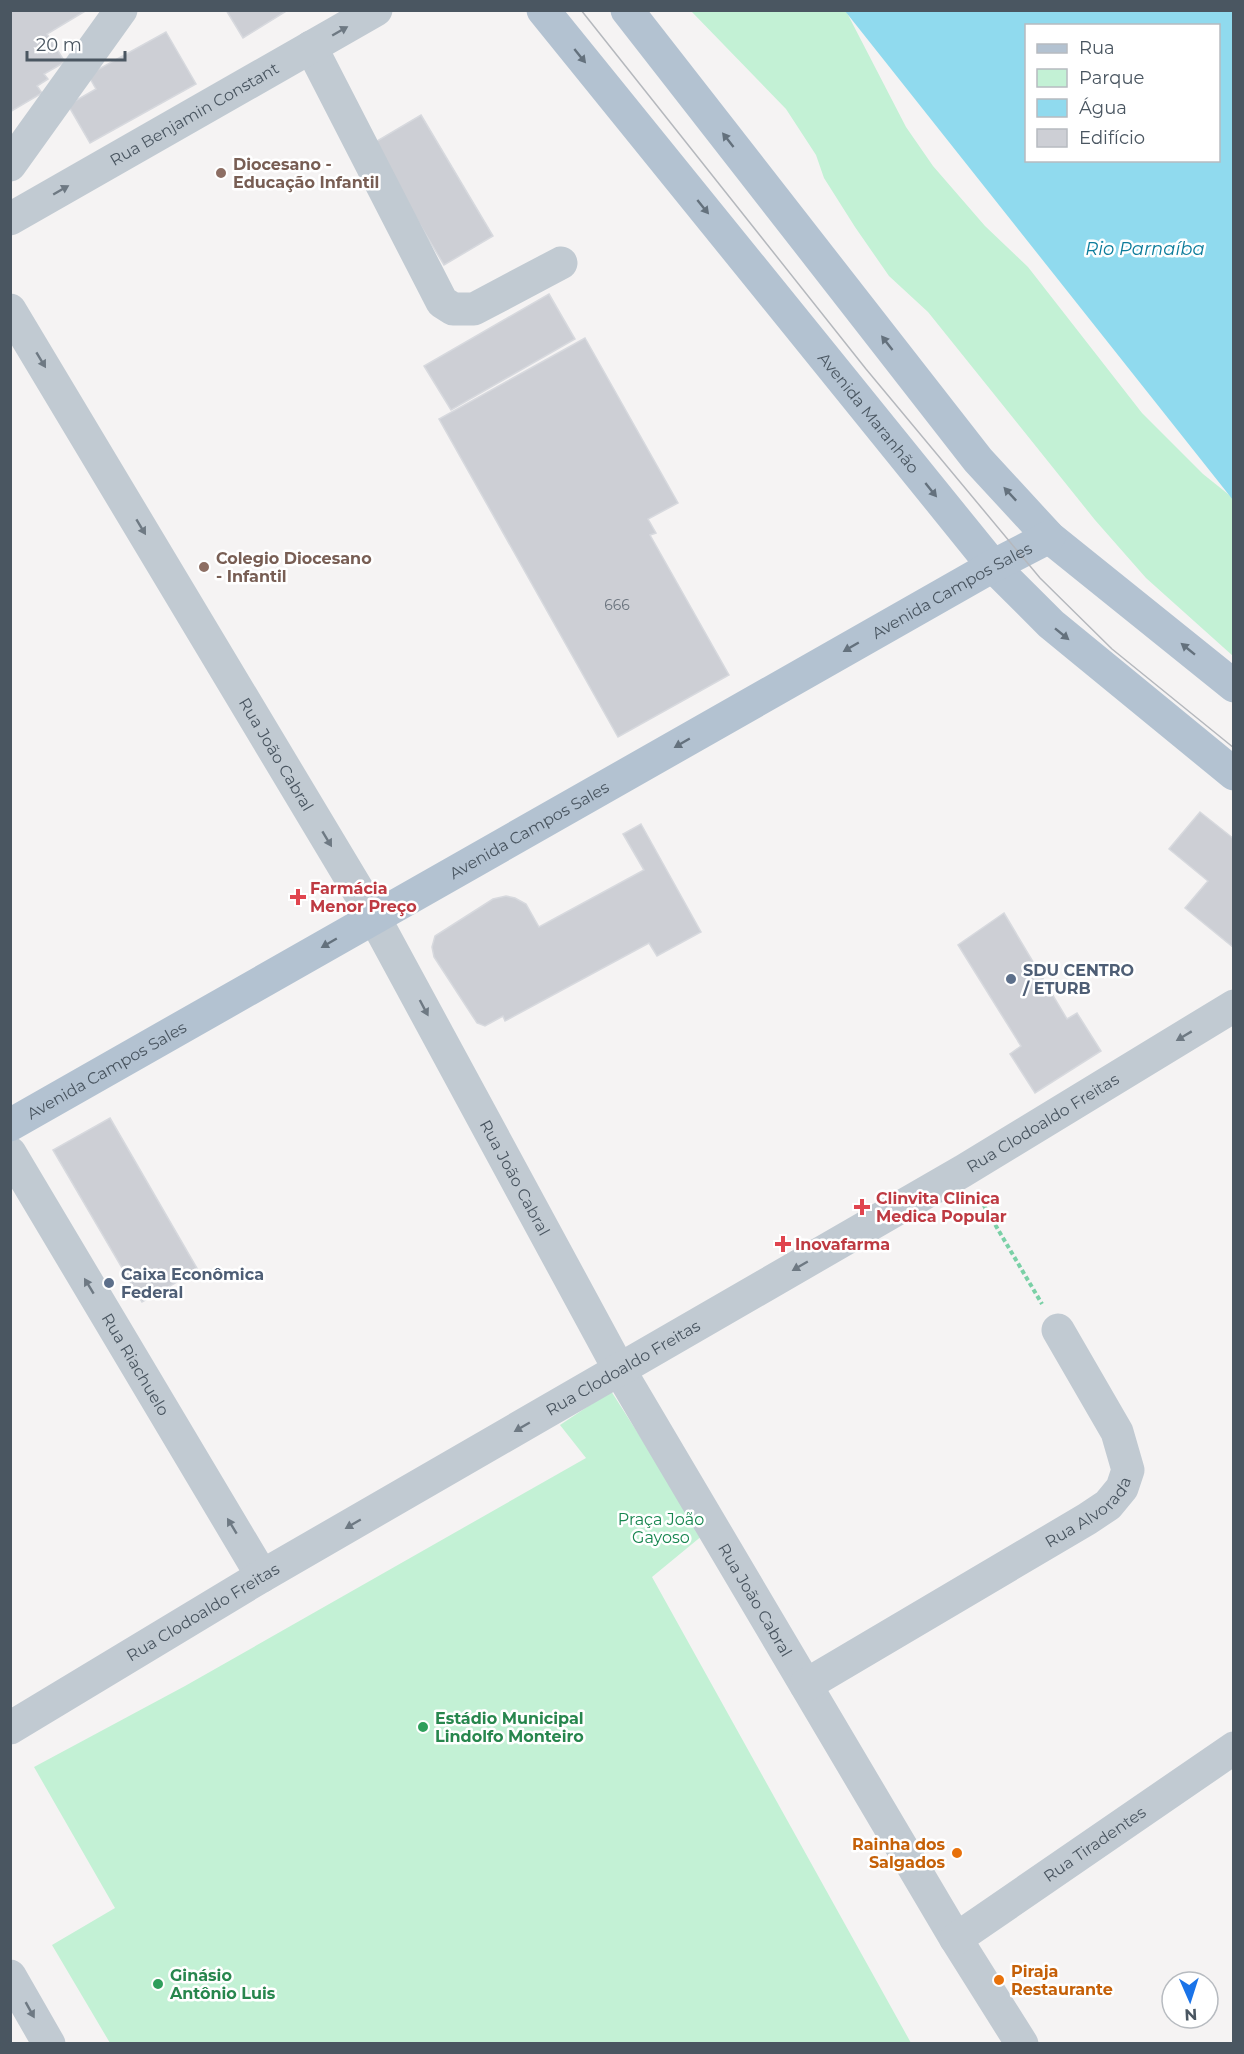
<svg xmlns="http://www.w3.org/2000/svg" width="1244" height="2054" viewBox="0 0 1244 2054" font-family="Montserrat,sans-serif">
	<rect width="100%" height="100%" fill="#f5f3f3"/>
	<g fill="#c3f1d5">
		<path d="M691,11H846L906,127L933,166L985,226L1028,267L1142,413L1203,474L1233,498V656L1146,578L1095,520L928,312L889,276L855,227L824,178L816,155L786,109Z"/>
		<path d="M611,1391L703,1535L652,1577L911,2043H110L52,1945L115,1908L34,1767L185,1686L586,1458L560,1425Z"/>
	</g>
	<path fill="#90daee" fill-rule="evenodd" d="M845,11H1233V500ZM1026,26H1218V160H1026Z"/>
	<g fill="#cdcfd5" stroke="#d7d9de" stroke-width="1.5">
		<path d="M10,10H87L47,34L65,62L44,74L48,79L37,86L42,93L10,112Z"/>
		<path d="M226,10H288L243,38Z"/>
		<path d="M166,32L196,84L90,143L68,105L96,89L88,75Z"/>
		<path d="M421,115L493,236L444,265L372,144Z"/>
		<path d="M549,294L575,339L451,410L424,366Z"/>
		<path d="M585,338L678,503L648,519L656,533L650,535L729,675L618,737L439,419Z"/>
		<path d="M1200,812L1234,839V948L1185,908L1208,881L1169,849Z"/>
		<path d="M641,824L701,932L657,956L649,943L505,1021L503,1016L485,1026L477,1023L434,957L432,947L435,936L493,899L506,896L515,898L526,904L539,927L644,870L623,834Z"/>
		<path d="M1004,913L1067,1019L1077,1013L1101,1051L1035,1093L1010,1054L1021,1046L958,945Z"/>
		<path d="M110,1118L198,1270L142,1302L53,1150Z"/>
	</g>
	<g fill="none" stroke-linecap="round" stroke-linejoin="round">
		<path stroke="#7ad0a6" stroke-width="4" stroke-dasharray="4.5 3" stroke-linecap="butt" d="M980,1199L1042,1304"/>
		<g stroke="#c1cad2" stroke-width="33">
			<path d="M311,47L442,302L453,309H474L561,263"/>
			<path d="M10,165L121,10"/>
			<path id="s1" d="M10,219L376,10"/>
			<path id="s2" d="M10,310L374,917L620,1371L956,1939L1022,2044"/>
			<path id="s3" d="M10,1153L262,1576"/>
			<path id="s4" d="M806,1685L1087,1519L1108,1505L1122,1488L1128,1470L1117,1432L1058,1330"/>
			<path id="s5" d="M10,1728L262,1576L963,1171L1234,1006"/>
			<path id="s6" d="M956,1939L1234,1748"/>
			<path d="M10,1976L49,2044"/>
		</g>
		<g stroke="#b3c2d1" stroke-width="33">
			<path id="s7" d="M543,10L993,566L1051,624L1234,774"/>
			<path d="M627,10L978,460L1049,537L1234,686"/>
			<path id="s8" d="M10,1125L993,566L1049,537"/>
		</g>
		<path stroke="#b5b8bd" stroke-width="1.5" d="M581,10L866,369L1040,578L1112,649L1234,748"/>
	</g>
	<defs><path id="oneway-solid" d="M-6-.8H1V-3.2L6.5 0L1 3.2V.8H-6Z" transform="scale(1.5)"/></defs>
	<g fill="#6e7983">
		<use href="#oneway-solid" transform="translate(340 31) rotate(-30)"/>
		<use href="#oneway-solid" transform="translate(61 190) rotate(-30)"/>
		<use href="#oneway-solid" transform="translate(41 360) rotate(59)"/>
		<use href="#oneway-solid" transform="translate(141 527) rotate(59)"/>
		<use href="#oneway-solid" transform="translate(327 839) rotate(59)"/>
		<use href="#oneway-solid" transform="translate(424 1008) rotate(62)"/>
		<use href="#oneway-solid" transform="translate(1184 1036) rotate(149)"/>
		<use href="#oneway-solid" transform="translate(800 1266) rotate(150)"/>
		<use href="#oneway-solid" transform="translate(89 1286) rotate(-121)"/>
		<use href="#oneway-solid" transform="translate(522 1427) rotate(150)"/>
		<use href="#oneway-solid" transform="translate(353 1524) rotate(150)"/>
		<use href="#oneway-solid" transform="translate(232 1526) rotate(-121)"/>
		<use href="#oneway-solid" transform="translate(30 2010) rotate(61)"/>
	</g>
	<g fill="#64717d">
		<use href="#oneway-solid" transform="translate(580 56) rotate(51)"/>
		<use href="#oneway-solid" transform="translate(728 140) rotate(-128)"/>
		<use href="#oneway-solid" transform="translate(703 207) rotate(51)"/>
		<use href="#oneway-solid" transform="translate(887 343) rotate(-128)"/>
		<use href="#oneway-solid" transform="translate(931 490) rotate(51)"/>
		<use href="#oneway-solid" transform="translate(1010 494) rotate(-133)"/>
		<use href="#oneway-solid" transform="translate(1062 634) rotate(39)"/>
		<use href="#oneway-solid" transform="translate(851 647) rotate(150)"/>
		<use href="#oneway-solid" transform="translate(1188 649) rotate(-141)"/>
		<use href="#oneway-solid" transform="translate(682 743) rotate(150)"/>
		<use href="#oneway-solid" transform="translate(329 943) rotate(150)"/>
	</g>
	<g fill="#8d6e63" stroke="#fff" stroke-width="2">
		<circle cx="221" cy="173" r="6"/>
		<circle cx="204" cy="567" r="6"/>
	</g>
	<g fill="#e0444e" stroke="#fff" stroke-width="2">
		<path d="M295 888h6v6h6v6h-6v6h-6v-6h-6v-6h6z"/>
		<path d="M859 1198h6v6h6v6h-6v6h-6v-6h-6v-6h6z"/>
		<path d="M780 1235h6v6h6v6h-6v6h-6v-6h-6v-6h6z"/>
	</g>
	<g fill="#5c6f8a" stroke="#fff" stroke-width="2">
		<circle cx="1011" cy="979" r="6"/>
		<circle cx="109" cy="1283" r="6"/>
	</g>
	<g fill="#2e9e5b" stroke="#fff" stroke-width="2">
		<circle cx="423" cy="1727" r="6"/>
		<circle cx="158" cy="1984" r="6"/>
	</g>
	<g fill="#e8710a" stroke="#fff" stroke-width="2">
		<circle cx="957" cy="1853" r="6"/>
		<circle cx="999" cy="1980" r="6"/>
	</g>
	<g text-anchor="middle" dominant-baseline="central" stroke-width="5" stroke-linejoin="round" paint-order="stroke">
		<g font-size="14" fill="#6b747e">
			<text x="617" y="605">666</text>
		</g>
		<g font-size="16" fill="#4a5661" stroke="#fff">
			<text stroke="none"><textPath href="#s1" startOffset="212">Rua Benjamin Constant</textPath></text>
			<text stroke="none"><textPath href="#s7" startOffset="518">Avenida Maranhão</textPath></text>
			<text stroke="none"><textPath href="#s8" startOffset="1083">Avenida Campos Sales</textPath></text>
			<text stroke="none"><textPath href="#s2" startOffset="518">Rua João Cabral</textPath></text>
			<text stroke="none"><textPath href="#s8" startOffset="597">Avenida Campos Sales</textPath></text>
			<text stroke="none"><textPath href="#s8" startOffset="111">Avenida Campos Sales</textPath></text>
			<text stroke="none"><textPath href="#s5" startOffset="1197">Rua Clodoaldo Freitas</textPath></text>
			<text stroke="none"><textPath href="#s2" startOffset="1004">Rua João Cabral</textPath></text>
			<text stroke="none"><textPath href="#s3" startOffset="246">Rua Riachuelo</textPath></text>
			<text stroke="none"><textPath href="#s5" startOffset="711">Rua Clodoaldo Freitas</textPath></text>
			<text stroke="none"><textPath href="#s4" startOffset="332">Rua Alvorada</textPath></text>
			<text stroke="none"><textPath href="#s2" startOffset="1490">Rua João Cabral</textPath></text>
			<text stroke="none"><textPath href="#s5" startOffset="225">Rua Clodoaldo Freitas</textPath></text>
			<text stroke="none"><textPath href="#s6" startOffset="168">Rua Tiradentes</textPath></text>
		</g>
		<g font-size="16" font-weight="bold" fill="#785e54" stroke="#fff" text-anchor="start">
			<text x="233" y="164">Diocesano -<tspan x="233" dy="18">Educação Infantil</tspan></text>
			<text x="216" y="558">Colegio Diocesano<tspan x="216" dy="18">- Infantil</tspan></text>
		</g>
		<g font-size="16" font-weight="bold" fill="#be3a42" stroke="#fff" text-anchor="start">
			<text x="310" y="888">Farmácia<tspan x="310" dy="18">Menor Preço</tspan></text>
			<text x="876" y="1198">Clinvita Clinica<tspan x="876" dy="18">Medica Popular</tspan></text>
			<text x="795" y="1244">Inovafarma</text>
		</g>
		<g font-size="16" font-weight="bold" fill="#4e5e75" stroke="#fff" text-anchor="start">
			<text x="1023" y="970">SDU CENTRO<tspan x="1023" dy="18">/ ETURB</tspan></text>
			<text x="121" y="1274">Caixa Econômica<tspan x="121" dy="18">Federal</tspan></text>
		</g>
		<g font-size="16" fill="#17864f" stroke="#fff">
			<text x="661" y="1519">Praça João<tspan x="661" dy="18">Gayoso</tspan></text>
		</g>
		<g font-size="16" font-weight="bold" fill="#27864d" stroke="#fff" text-anchor="start">
			<text x="435" y="1718">Estádio Municipal<tspan x="435" dy="18">Lindolfo Monteiro</tspan></text>
			<text x="170" y="1975">Ginásio<tspan x="170" dy="18">Antônio Luis</tspan></text>
		</g>
		<g font-size="16" font-weight="bold" fill="#c56008" stroke="#fff" text-anchor="end">
			<text x="945" y="1844">Rainha dos<tspan x="945" dy="18">Salgados</tspan></text>
			<text x="1011" y="1971" text-anchor="start">Piraja<tspan x="1011" dy="18">Restaurante</tspan></text>
		</g>
		<g font-size="18" font-style="italic" fill="#0c7c9b" stroke="#fff">
			<text x="1145" y="249">Rio Parnaíba</text>
		</g>
	</g>
	<rect width="1244" height="2054" fill="none" stroke="#4a5661" stroke-width="24"/>
	<rect x="1025" y="24" width="195" height="138" fill="#ffffff" stroke="#b7bbc0" stroke-width="1.5"/>
	<rect x="1037" y="44" width="30" height="9" fill="#b3c2d1" stroke="#b7bbc0" stroke-width="1.5"/>
	<text x="1079" y="54" font-size="18" fill="#4a5661">Rua</text>
	<rect x="1037" y="69" width="30" height="18" fill="#c3f1d5" stroke="#b7bbc0" stroke-width="1.5"/>
	<text x="1079" y="84" font-size="18" fill="#4a5661">Parque</text>
	<rect x="1037" y="99" width="30" height="18" fill="#90daee" stroke="#b7bbc0" stroke-width="1.5"/>
	<text x="1079" y="114" font-size="18" fill="#4a5661">Água</text>
	<rect x="1037" y="129" width="30" height="18" fill="#cdcfd5" stroke="#b7bbc0" stroke-width="1.5"/>
	<text x="1079" y="144" font-size="18" fill="#4a5661">Edifício</text>
	<g transform="translate(1190 2000) rotate(177)"><circle r="28" fill="#ffffff" stroke="#b7bbc0" stroke-width="1.5"/>
	<path d="M0-4.5L10 22L0 15L-10 22Z" fill="#1a73e8"/>
	<text y="-9" font-size="16" font-weight="bold" text-anchor="middle" fill="#4a5661">N</text>
	</g>
	<path d="M27 51v9h98v-9" fill="none" stroke="#4a5661" stroke-width="3"/>
	<text x="36" y="51" font-size="18" fill="#4a5661" stroke="#ffffff" stroke-width="4.5" paint-order="stroke">20 m</text>
</svg>
